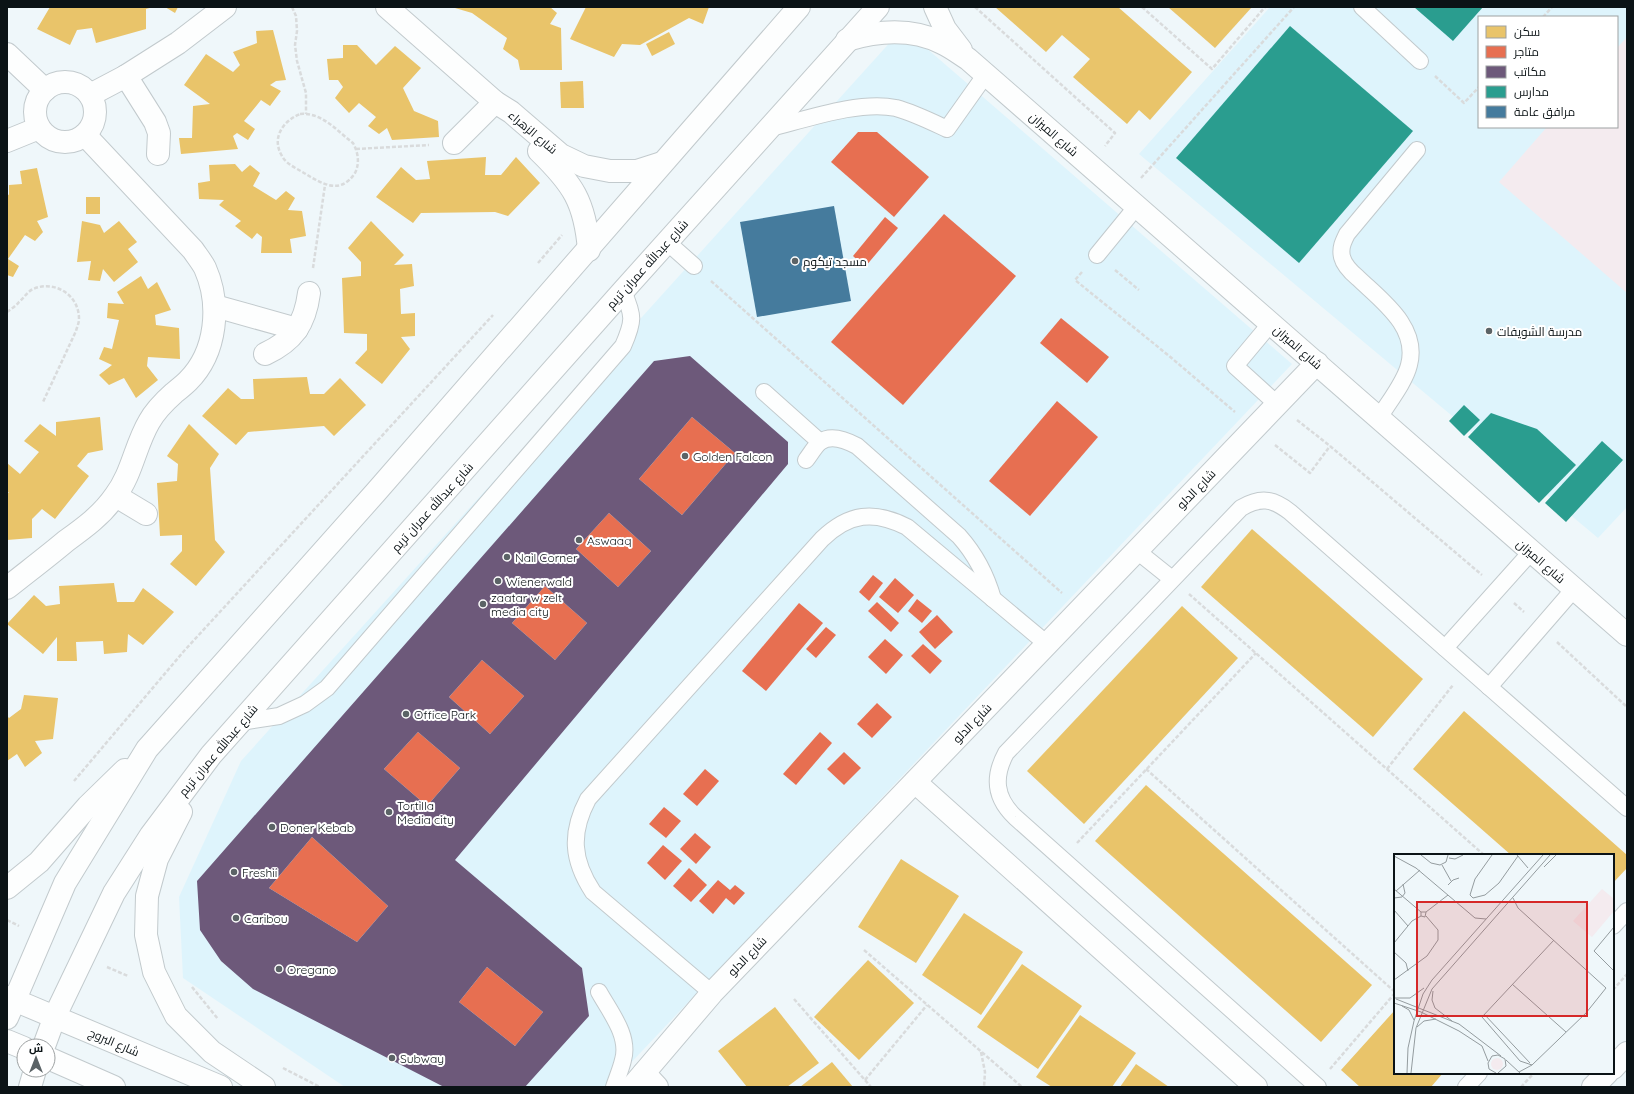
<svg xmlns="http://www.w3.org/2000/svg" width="1634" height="1094" viewBox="0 0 1634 1094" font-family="Quicksand,Cairo,sans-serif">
	<rect width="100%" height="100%" fill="#eff7fa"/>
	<g fill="#def4fc" fill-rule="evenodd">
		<path d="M1270,7H1627V507L1598,538L1139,154ZM1479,17H1617V127H1479Z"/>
		<path d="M903,28L1292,364L608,1087H345L183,978L179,897L241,761Z"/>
	</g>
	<path fill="#f4ebef" d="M1627,37V293L1499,182L1547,127H1617V48Z"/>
	<g fill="#e9c46a">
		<path d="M50,7H153L146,9V29L96,43L92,28L77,30L70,45L37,29Z"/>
		<path d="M165,7H178L175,13Z"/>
		<path d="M455,7H550L557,13L550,24L561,28L562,70H520L518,60L503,49L507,38L472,13L455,8Z"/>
		<path d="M586,7H709L703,24L689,18L640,45L622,44L614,57L570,39Z"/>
		<path d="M995,7H1118L1192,72L1150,120L1139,110L1127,124L1073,77L1090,59L1062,35L1046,52Z"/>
		<path d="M1168,7H1252L1215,48Z"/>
		<path d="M273,30L286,80L276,81L270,85L281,91L270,106L261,100L244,121L255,129L248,140L237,133L233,136L238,149L181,154L179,138H192L193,106L210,104L184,85L206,54L233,72L240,65L233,52L257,43L256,31Z"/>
		<path d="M669,32L675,44L652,56L646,44Z"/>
		<path d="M343,45H357L376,65L395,46L421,68L403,88L414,111L438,121L439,137L392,140L387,128L379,134L368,126L376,117L359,103L349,113L335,98L343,87L338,80H329L327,59L343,58Z"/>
		<path d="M583,81L584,108H561L560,82Z"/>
		<path d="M486,157L485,175H501L516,157L540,183L508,216L495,212L421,213L413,223L376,197L401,167L416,180L430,179L427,161Z"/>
		<path d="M235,164L242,172L250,165L260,173L253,186L276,200L286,191L295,198L288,210L302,211L306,236L290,239L292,253H261L262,237L257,233L252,239L235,226L241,221L219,205L224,200L199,199L198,183L210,181L209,165Z"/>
		<path d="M37,168L48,217L37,221L43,232L35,241L25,235L8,259L19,266L13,277L7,275V194L9,195V185L22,184L20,171Z"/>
		<rect x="86" y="197" width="14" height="17"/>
		<path d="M82,221L100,225L104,233L119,221L137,242L128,249L138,262L114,282L103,269L100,281L88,280L91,261L77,262Z"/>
		<path d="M371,221L404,255L394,265L412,264L414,286L400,289L401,314L415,313V336L401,337L410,349L382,384L355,363L367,350V334L344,333L342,278L361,276V262L348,248Z"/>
		<path d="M141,276L148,289L157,282L171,310L155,315L156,325L179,328L180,359L148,357L147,366L158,380L136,398L124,378L109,385L99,375L112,365L99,359L104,347L112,349L119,320L107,318L108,303L124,304L117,292Z"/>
		<path d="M307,377L310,394H324L340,378L366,405L334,436L324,426L248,432L236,445L202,416L228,388L241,399H254L253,379Z"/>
		<path d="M100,417L103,450L88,453L77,466L89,476L55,519L42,509L32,519V538L7,540V493H9L7,491V463L20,474L39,452L24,441L40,424L56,436V422Z"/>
		<path d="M189,424L219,454L210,468L215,540L225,552L196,586L170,564L182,551V535L160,536L157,483L177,481L178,464L167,456Z"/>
		<path d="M1252,529L1423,679L1373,737L1201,587Z"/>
		<path d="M114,583L117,602H134L143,588L174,612L143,645L128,634L127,652L104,654L103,641L76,642L77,661H57V637L43,654L7,624L34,595L46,606L60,604L59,586Z"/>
		<path d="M1182,606L1238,658L1084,824L1027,771Z"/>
		<path d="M24,695L58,698L53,739L35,741L42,753L25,767L17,754L7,761V716L9,718L21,709Z"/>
		<path d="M1464,711L1627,855V868L1613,883V855H1511L1413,769Z"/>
		<path d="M1146,785L1372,985L1321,1042L1095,841Z"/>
		<path d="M901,859L959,896L916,963L858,927Z"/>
		<path d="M964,913L1023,952L981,1015L922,975Z"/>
		<path d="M868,960L914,1003L859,1060L814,1017Z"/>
		<path d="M1022,964L1082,1006L1038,1069L977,1027Z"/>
		<path d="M775,1007L819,1063L787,1087H747L718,1051Z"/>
		<path d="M1395,1010V1073H1443L1431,1087H1360L1341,1070Z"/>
		<path d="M1080,1015L1136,1053L1112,1087H1052L1036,1077Z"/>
		<path d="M832,1062L853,1087H800Z"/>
		<path d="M1136,1064L1169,1087H1120Z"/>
	</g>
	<g fill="#e76f51">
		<path d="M858,132H877L929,177L894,217L831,162Z"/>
		<path d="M944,214L1016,276L903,405L831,342Z"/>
		<path d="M885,217L898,228L865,267L853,256Z"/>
		<path d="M1061,318L1109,357L1087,383L1040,343Z"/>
		<path d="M1057,401L1098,437L1030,516L989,481Z"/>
		<path d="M692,417L735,453L682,515L639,479Z"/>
		<path d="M609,513L651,551L618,587L576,549Z"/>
		<path d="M873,575L883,583L869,601L859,592Z"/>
		<path d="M895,578L914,595L898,613L879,597Z"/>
		<path d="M545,586L587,623L555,660L512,623Z"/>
		<path d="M917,599L932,611L922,623L908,611Z"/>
		<path d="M877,602L899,623L891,632L868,611Z"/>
		<path d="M799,603L823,623L766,691L742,671Z"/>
		<path d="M937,615L953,632L935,649L919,632Z"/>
		<path d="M826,627L836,635L816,658L806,649Z"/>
		<path d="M885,639L903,655L886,674L868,657Z"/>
		<path d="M923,644L942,661L930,674L911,656Z"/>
		<path d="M482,660L524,696L490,734L449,697Z"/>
		<path d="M877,703L892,717L872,738L857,724Z"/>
		<path d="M418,732L460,768L427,806L384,769Z"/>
		<path d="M820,732L832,743L796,785L783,774Z"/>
		<path d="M844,752L861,768L844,785L827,769Z"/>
		<path d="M705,769L719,781L697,806L683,794Z"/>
		<path d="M664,807L681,821L666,838L649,824Z"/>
		<path d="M695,833L711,847L696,864L680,849Z"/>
		<path d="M312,837L388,906L357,942L269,888Z"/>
		<path d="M663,845L682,861L665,880L647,863Z"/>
		<path d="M689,868L707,885L691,902L673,886Z"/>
		<path d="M718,880L730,890L735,885L745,893L734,905L726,898L713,914L699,901Z"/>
		<path d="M487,967L543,1012L515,1046L459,1002Z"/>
	</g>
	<path fill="#6d597a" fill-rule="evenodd" d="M690,356L788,442V464L455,860L582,968L589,1016L525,1087H444L253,989L221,961L200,930L197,881L654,361ZM692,417L735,453L682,515L639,479ZM609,513L651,551L618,587L576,549ZM545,586L587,623L555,660L512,623ZM482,660L524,696L490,734L449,697ZM418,732L460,768L427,806L384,769ZM312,837L388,906L357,942L269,888ZM487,967L543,1012L515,1046L459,1002Z"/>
	<g fill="#2a9d8f">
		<path d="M1414,7H1483L1453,41Z"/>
		<path d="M1290,26L1413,131L1299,263L1176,158Z"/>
		<path d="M1464,405L1480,420L1464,436L1449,421Z"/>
		<path d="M1491,413L1537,429L1576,465L1539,503L1468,437Z"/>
		<path d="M1602,441L1623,460L1566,522L1545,503Z"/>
	</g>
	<path fill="#457b9d" d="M834,206L851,301L757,317L740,222Z"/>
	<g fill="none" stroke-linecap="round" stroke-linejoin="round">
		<defs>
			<g id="service">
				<path d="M1362,7L1420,61"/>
				<path d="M767,129C804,120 859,100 896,108C914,113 930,121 947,129L986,74"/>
				<path d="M667,242L694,266"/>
				<path d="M1097,255L1137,206"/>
				<path d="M1271,323L1235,366L1277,404"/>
				<path d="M764,392L820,442"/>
				<path d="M1379,418C1388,403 1405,382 1409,365C1419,327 1382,301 1358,278C1352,273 1344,265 1342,257C1340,248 1343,242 1347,234L1417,150"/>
				<path d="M806,460C810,455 815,446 820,442C831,434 846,440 857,446L959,536C976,555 986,574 993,599"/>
				<path d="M1137,551L1172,579"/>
				<path d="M1445,648L1531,552"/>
				<path d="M1489,687L1574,589"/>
				<path d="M240,722L279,716L305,704L327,688L623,346C634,321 634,316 623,291"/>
				<path d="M1613,926L1627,911"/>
				<path d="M599,992C610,1012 630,1036 623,1060C621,1069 617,1078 614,1087"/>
				<path d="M712,993L593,892C572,860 570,833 588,799L822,539C849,513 874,510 907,527L1047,644"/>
				<path d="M1318,1087L1015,817C995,798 993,777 1006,753L1241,508C1260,497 1272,498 1290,512L1627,808"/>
				<path d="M1466,1087L1479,1073"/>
			</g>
			<g id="minor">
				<path d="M387,7L495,102L511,112L561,155L584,166L610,171H637L662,163"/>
				<path d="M935,7L945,29L961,50"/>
				<path d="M847,40C877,31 912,28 942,43C951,47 960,54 968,59L1627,635"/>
				<path d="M7,54L45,90"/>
				<path d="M126,76L155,122L159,133L158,154"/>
				<circle cx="65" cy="112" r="30"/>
				<path d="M90,95L126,76L178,43L225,7"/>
				<path d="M7,141L39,128"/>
				<path d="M454,143L495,102"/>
				<path d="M539,151C573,184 585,202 589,250"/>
				<path d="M215,306L297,329"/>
				<path d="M265,354C293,341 305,324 309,293"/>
				<path d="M116,496L146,514"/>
				<path d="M7,588C27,572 47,557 66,541C84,528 102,515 115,496C132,474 135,446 149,422C155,411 165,401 174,393C179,389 184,385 188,381C217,352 221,304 205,268C202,262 197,256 193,250L85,135"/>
				<path d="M915,782L1256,1087"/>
				<path d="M1613,1068L1627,1053"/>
				<path d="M644,1073L657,1087"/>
				<path d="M632,1087L712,993L1317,363"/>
				<path d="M1593,1087L1607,1073"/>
			</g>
			<g id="tertiary">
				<path d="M7,997L221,1087"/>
				<path d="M7,1041L24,1048"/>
				<path d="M48,1058L114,1087"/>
			</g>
			<g id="secondary">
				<path d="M181,812L157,859L147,896L146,935L154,972L176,1016L212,1052L264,1087"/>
				<path d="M7,888L39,862L88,806L125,770"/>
				<path d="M7,1018L65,883L147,749L376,492L799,7"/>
				<path d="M44,1046L55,1016L114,893L151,835L211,755L623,291L878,7"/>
				<path d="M30,1087L35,1070"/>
			</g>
		</defs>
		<use href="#service" stroke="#c2cacd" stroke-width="18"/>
		<use href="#minor" stroke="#c2cacd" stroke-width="24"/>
		<use href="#tertiary" stroke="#c2cacd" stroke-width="24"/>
		<use href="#secondary" stroke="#c2cacd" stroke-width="24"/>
		<g stroke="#d9dbdc" stroke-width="2.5" stroke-dasharray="4 2" stroke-linecap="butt">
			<path d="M292,7L296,16L297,31L295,45L297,61L306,93V114"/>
			<path d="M975,7L1115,133L1105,146"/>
			<path d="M1142,7L1212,69L1265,7"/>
			<path d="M1543,17L1552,7"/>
			<path d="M1435,76L1464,103L1479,87"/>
			<path d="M300,114C322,112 337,131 353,143C358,152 360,163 355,173C340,196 321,183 304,173C296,168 286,164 282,156C271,138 283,121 300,114Z"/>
			<path d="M356,149L429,145"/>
			<path d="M1141,178L1294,7"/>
			<path d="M538,263L562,235"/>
			<path d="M313,268L325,185"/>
			<path d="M1115,270L1139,290"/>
			<path d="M1082,272L1075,280L1168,355L1235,412"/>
			<path d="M711,281L1062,593"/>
			<path d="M7,312C11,309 16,306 19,302C24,298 27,292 33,289C54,280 79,294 79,319C79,323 77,327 76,331L43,402"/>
			<path d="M1297,420L1330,446L1482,575"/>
			<path d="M1275,445L1310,473L1330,446"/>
			<path d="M1189,594L1484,855"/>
			<path d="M1514,603L1524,612"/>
			<path d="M1557,642L1627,707"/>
			<path d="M1146,769L1395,992"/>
			<path d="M1387,769L1453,685"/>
			<path d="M74,781L184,651L493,315"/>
			<path d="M1077,843L1256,653"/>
			<path d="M7,920L19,926"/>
			<path d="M864,950L1022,1087"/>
			<path d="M107,967L128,976"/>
			<path d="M192,987L218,1019"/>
			<path d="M1613,990L1627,974"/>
			<path d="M794,999L871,1087"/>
			<path d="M981,1052L985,1072L984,1087"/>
			<path d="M283,1068L320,1087"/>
			<path d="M1330,1069L1395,993"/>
			<path d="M865,1080L927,1005"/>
			<path d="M1521,1087L1534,1073"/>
		</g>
		<use href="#service" stroke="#fdfefe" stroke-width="16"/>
		<use href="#minor" stroke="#fdfefe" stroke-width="22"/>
		<use href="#tertiary" stroke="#fdfefe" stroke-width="22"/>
		<use href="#secondary" stroke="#fdfefe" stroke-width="22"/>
	</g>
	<g fill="#5b6366" stroke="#fff" stroke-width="1.5">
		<circle cx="795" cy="261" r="4"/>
		<circle cx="1489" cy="331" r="4"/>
		<circle cx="685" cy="456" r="4"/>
		<circle cx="579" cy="540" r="4"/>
		<circle cx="507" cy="557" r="4"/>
		<circle cx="498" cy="581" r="4"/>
		<circle cx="483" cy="604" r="4"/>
		<circle cx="406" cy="714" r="4"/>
		<circle cx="389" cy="812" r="4"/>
		<circle cx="272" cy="827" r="4"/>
		<circle cx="234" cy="872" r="4"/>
		<circle cx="236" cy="918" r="4"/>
		<circle cx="279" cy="969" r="4"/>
		<circle cx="392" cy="1058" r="4"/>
	</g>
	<g text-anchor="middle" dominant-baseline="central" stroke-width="4" stroke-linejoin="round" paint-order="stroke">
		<g font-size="12" fill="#0b1316" stroke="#fff">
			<text transform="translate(533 132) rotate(40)">شارع الزهراء</text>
			<text transform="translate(1054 134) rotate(41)">شارع الميزان</text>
			<text transform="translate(647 264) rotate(-48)">شارع عبدالله عمران تريم</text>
			<text transform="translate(1298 347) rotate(41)">شارع الميزان</text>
			<text transform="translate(1196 489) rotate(-46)">شارع الدلو</text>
			<text transform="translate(432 507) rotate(-48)">شارع عبدالله عمران تريم</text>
			<text transform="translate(1541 561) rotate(41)">شارع الميزان</text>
			<text transform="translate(972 723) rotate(-46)">شارع الدلو</text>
			<text transform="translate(218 750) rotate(-50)">شارع عبدالله عمران تريم</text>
			<text transform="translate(747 956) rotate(-46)">شارع الدلو</text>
			<text transform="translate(114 1042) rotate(23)">شارع البروج</text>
		</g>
		<g font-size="12" fill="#0b1316" stroke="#fff" text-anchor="start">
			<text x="803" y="261">مسجد تيكوم</text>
			<text x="1497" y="331">مدرسة الشويفات</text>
			<text x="693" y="456">Golden Falcon</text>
			<text x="587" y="540">Aswaaq</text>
			<text x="515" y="557">Nail Corner</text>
			<text x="506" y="581">Wienerwald</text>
			<text x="491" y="597">zaatar w zelt<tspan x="491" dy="14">media city</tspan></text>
			<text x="414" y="714">Office Park</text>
			<text x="397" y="805">Tortilla<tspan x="397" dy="14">Media city</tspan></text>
			<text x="280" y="827">Doner Kebab</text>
			<text x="242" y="872">Freshii</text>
			<text x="244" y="918">Caribou</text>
			<text x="287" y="969">Oregano</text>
			<text x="400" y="1058">Subway</text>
		</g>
	</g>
	<g transform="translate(1394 854)">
		<rect width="220" height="220" fill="#eff7fa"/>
		<path d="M97 210a6 6 0 1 1 12 0a6 6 0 1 1-12 0Z" fill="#f4ebef"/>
		<path d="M208,35L220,45V57L198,83L179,67Z" fill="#f4ebef"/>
		<path fill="none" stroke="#949c9f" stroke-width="1" d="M27,1L37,9L46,11L52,8L54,1M98,1L81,25L76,41L79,44L91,41L105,29L124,2M123,1L134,14M0,2L22,14L81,64L92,65M55,4L61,5L69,1M48,11L57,27M150,13L162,1M54,31L59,26L65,24M0,35L27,58M2,37L26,16M0,44L8,43L11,39L9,30M119,44L124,54L212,134L192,159L138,211L125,218M0,56L14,72M32,58L54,41M220,73L200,97L220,117M0,89L18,67L27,62L31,63L32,58H27V62M0,98L12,109L14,117M0,126L33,102L44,86V76L32,62M118,130L172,178M39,137L38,146L41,154L58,167M0,144H16L30,134M2,145L65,170L107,202M0,149L27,158L65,177L88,192L94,207M8,152L15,156L20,166M90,160L136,209M23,173L30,167L42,165M112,206L126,219M138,211L126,207L88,163L160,86M13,219L14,194L20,167L29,140L38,126L149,1M17,219L22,174L38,135L156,1M102,219L95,215L94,209L98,202L104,201L111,205L112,212L104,219"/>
		<path fill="#d62828" fill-opacity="0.15" stroke="#d62828" stroke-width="2" d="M23,48H193V162H23Z"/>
		<rect width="220" height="220" fill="none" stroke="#0b1316" stroke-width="2"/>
	</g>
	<rect width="1634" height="1094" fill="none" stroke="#0b1316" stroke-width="16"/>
	<rect x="1478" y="16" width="140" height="112" fill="#ffffff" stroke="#9da1a2"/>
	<rect x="1486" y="26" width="20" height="12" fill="#e9c46a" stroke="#9da1a2"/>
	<text x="1514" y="36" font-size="12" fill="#0b1316">سكن</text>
	<rect x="1486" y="46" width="20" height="12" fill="#e76f51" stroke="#9da1a2"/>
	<text x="1514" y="56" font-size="12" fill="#0b1316">متاجر</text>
	<rect x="1486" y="66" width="20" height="12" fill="#6d597a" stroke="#9da1a2"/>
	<text x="1514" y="76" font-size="12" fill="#0b1316">مكاتب</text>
	<rect x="1486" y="86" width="20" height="12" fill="#2a9d8f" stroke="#9da1a2"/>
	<text x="1514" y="96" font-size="12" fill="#0b1316">مدارس</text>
	<rect x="1486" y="106" width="20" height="12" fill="#457b9d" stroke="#9da1a2"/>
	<text x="1514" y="116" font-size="12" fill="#0b1316">مرافق عامة</text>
	<g transform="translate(36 1058)"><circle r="19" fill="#ffffff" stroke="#9da1a2"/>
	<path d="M0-3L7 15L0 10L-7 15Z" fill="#5b6366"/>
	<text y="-6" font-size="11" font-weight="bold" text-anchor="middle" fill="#0b1316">ش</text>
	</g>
</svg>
